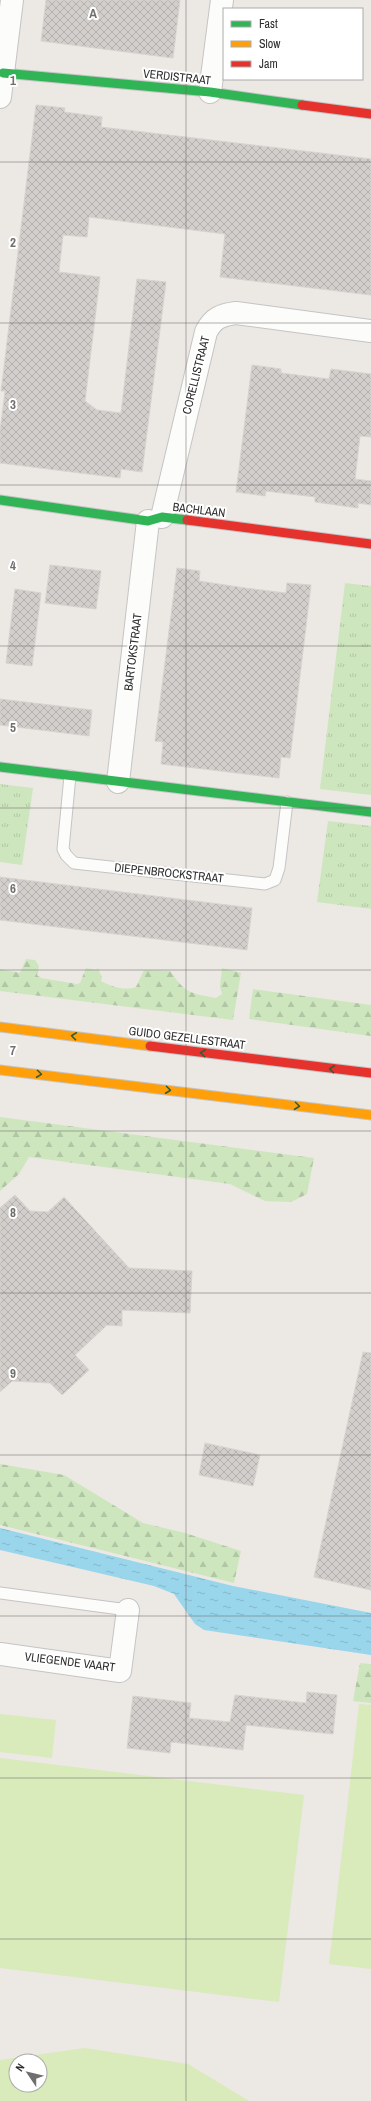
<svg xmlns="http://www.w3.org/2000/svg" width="371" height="2101" viewBox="0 0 371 2101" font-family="'Archivo Narrow',sans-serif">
	<defs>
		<pattern id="grass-tufts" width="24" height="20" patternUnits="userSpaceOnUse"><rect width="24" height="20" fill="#cee6be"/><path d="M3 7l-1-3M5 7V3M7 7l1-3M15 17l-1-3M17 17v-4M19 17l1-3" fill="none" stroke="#b1c6a4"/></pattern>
		<pattern id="forest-firs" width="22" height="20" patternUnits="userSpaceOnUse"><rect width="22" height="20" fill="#cee6be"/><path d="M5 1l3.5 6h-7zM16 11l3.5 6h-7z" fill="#b1c6a4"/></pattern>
		<pattern id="water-ripples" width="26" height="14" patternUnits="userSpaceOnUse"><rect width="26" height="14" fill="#99d6ec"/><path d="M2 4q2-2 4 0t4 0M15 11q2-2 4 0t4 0" fill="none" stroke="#84b8cb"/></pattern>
		<pattern id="building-cross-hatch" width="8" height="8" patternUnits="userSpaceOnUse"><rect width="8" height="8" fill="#d1cecb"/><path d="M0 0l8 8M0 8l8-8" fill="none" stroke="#b4b1af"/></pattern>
	</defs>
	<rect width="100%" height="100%" fill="#ece8e4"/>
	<g fill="url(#grass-tufts)">
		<path d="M345,583L371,586V795L320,789Z"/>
		<path d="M0,784L33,788L22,865L0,862Z"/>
		<path d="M328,821L371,826V909L317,902Z"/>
	</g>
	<g fill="url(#forest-firs)">
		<path d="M26,959L35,960L39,966L37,975L41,978L77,984L80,983L86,968L96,970L98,968L102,978L101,981C111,987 126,991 136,987L144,970L170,971C186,994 190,993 216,998L222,994L220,987L222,968L241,973L233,1020L0,991V969L20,973Z"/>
		<path d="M253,989L371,1005V1036L249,1019Z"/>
		<path d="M0,1117L314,1158L307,1194L291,1202L265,1201L230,1184L29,1157L19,1174L0,1191Z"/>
		<path d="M0,1464L64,1475L143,1523L185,1533L241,1551L234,1583L0,1525Z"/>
		<path d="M360,1663L371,1664V1703L353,1701Z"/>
	</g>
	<g fill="#d9eabb" fill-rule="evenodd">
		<path d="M359,1704L371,1705V1969L329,1964Z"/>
		<path d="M0,1714L56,1720L52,1758L0,1752Z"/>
		<path d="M0,1758L304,1795L279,2002L0,1968Z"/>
		<path d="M85,2048L188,2064L249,2101H0V2060ZM16,2061H40V2085H16Z"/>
	</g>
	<path fill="url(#water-ripples)" d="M0,1528L233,1586L371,1613V1655L204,1630L195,1624L174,1594L154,1586L0,1550Z"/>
	<g fill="url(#building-cross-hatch)" stroke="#d7d4d0">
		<path d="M46,0H180L173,58L41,41Z"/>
		<path d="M36,105L65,108L64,112L102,117L101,127L371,159V295L220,277L225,234L89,217L87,237L63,235L59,272L100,277L85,401L97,410L121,413L137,279L166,282L142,472L121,469L120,478L0,463V431L5,391H1Z"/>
		<path d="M252,365L281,369V373L329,379L331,369L371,374V437L360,436L355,479L371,481V505L358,503V508L315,502V497L266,491L265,496L236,492Z"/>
		<path d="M50,565L101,571L96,609L45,603Z"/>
		<path d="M177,568L200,571L199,581L245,588L286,593L287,583L311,585L290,758L281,757L279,778L161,764L163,742L155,741Z"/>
		<path d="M15,589L41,593L32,666L6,663Z"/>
		<path d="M0,699L92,710L89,736L0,725Z"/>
		<path d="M0,877L252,908L247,950L0,920Z"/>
		<path d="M15,1195L30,1211L48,1212L64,1197L129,1268L192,1271L190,1313L122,1310V1326L107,1325L75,1355L89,1370L62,1395L50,1383L12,1381L0,1392V1208Z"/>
		<path d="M363,1352L371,1353V1590L314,1577Z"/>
		<path d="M205,1443L260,1455L253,1486L199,1475Z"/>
		<path d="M307,1692L337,1695L333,1734L246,1725L243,1750L171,1742L170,1753L127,1748L133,1696L191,1703L189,1718L230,1722L235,1695L306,1703Z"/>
	</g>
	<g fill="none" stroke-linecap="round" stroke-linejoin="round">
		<defs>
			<g id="lane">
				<path d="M70,776L63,849L66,855L74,863L265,884L275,880L279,868L287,802"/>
				<path d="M0,1593L128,1610"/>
			</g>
			<g id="street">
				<path d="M210,92L222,0"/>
				<path d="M0,97L12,0"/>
				<path d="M162,517L206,332C213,318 221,315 236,313L371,331"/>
				<path d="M118,782L148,521"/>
				<path d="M0,1654L120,1671L128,1610"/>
			</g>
			<g id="fast">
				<path d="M3,73L210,92L302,105"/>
				<path d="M0,500L148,521L162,517L187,520"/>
				<path d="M0,767L371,812"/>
			</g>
			<g id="slow">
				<path d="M0,1027L150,1046"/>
				<path d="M0,1070L371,1115"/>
			</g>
			<g id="jam">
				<path d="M302,105L371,114"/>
				<path d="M187,520L371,544"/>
				<path d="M150,1046L371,1073"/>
			</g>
		</defs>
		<use href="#lane" stroke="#c5c4c5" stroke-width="13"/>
		<use href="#street" stroke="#c5c4c5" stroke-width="24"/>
		<use href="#fast" stroke="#c5c4c5" stroke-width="11"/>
		<use href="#slow" stroke="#c5c4c5" stroke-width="11"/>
		<use href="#jam" stroke="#c5c4c5" stroke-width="11"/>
		<use href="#lane" stroke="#fcfcfb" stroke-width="11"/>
		<use href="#street" stroke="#fcfcfb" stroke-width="22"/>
		<use href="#fast" stroke="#30b455" stroke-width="9"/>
		<use href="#slow" stroke="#ff9f0a" stroke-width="9"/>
		<use href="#jam" stroke="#e5322d" stroke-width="9"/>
	</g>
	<defs><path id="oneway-chevron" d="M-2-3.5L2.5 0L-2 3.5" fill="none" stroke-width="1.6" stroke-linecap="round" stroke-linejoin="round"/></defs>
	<g stroke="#2f5d3c">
		<use href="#oneway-chevron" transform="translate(74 1036) rotate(-173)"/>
		<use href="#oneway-chevron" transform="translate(203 1053) rotate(-173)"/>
		<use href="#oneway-chevron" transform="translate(332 1069) rotate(-173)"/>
		<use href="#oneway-chevron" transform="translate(39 1074) rotate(7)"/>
		<use href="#oneway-chevron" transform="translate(168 1090) rotate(7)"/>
		<use href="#oneway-chevron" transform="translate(297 1106) rotate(7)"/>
	</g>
	<path fill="none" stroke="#706f6e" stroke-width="1" stroke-opacity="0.55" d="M186,0V2101M0,162H371M0,323H371M0,485H371M0,646H371M0,808H371M0,970H371M0,1131H371M0,1293H371M0,1455H371M0,1616H371M0,1778H371M0,1939H371"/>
	<g text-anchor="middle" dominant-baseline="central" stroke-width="4" stroke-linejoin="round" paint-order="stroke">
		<g font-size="12" fill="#2e2e2e" stroke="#fff">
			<text transform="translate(177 77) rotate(6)">VERDISTRAAT</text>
			<text transform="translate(196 375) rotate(-76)">CORELLISTRAAT</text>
			<text transform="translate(199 510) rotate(7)">BACHLAAN</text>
			<text transform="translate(133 652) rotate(-83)">BARTOKSTRAAT</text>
			<text transform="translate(169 873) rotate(6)">DIEPENBROCKSTRAAT</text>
			<text transform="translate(187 1038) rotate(7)">GUIDO GEZELLESTRAAT</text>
			<text transform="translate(70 1662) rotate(7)">VLIEGENDE VAART</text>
		</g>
	</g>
	<g font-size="13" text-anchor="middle" font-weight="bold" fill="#706f6e" stroke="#fff" stroke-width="4" stroke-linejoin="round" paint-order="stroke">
		<text x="93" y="18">A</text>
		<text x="13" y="85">1</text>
		<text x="13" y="247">2</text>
		<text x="13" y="409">3</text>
		<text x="13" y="570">4</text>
		<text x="13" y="732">5</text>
		<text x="13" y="893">6</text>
		<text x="13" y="1055">7</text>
		<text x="13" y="1217">8</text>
		<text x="13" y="1378">9</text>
	</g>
	<rect x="223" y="8" width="140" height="72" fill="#ffffff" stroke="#ababab"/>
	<rect x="231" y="21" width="20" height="6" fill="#30b455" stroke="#ababab"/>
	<text x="259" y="28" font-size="12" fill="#2e2e2e">Fast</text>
	<rect x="231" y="41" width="20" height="6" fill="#ff9f0a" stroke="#ababab"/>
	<text x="259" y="48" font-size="12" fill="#2e2e2e">Slow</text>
	<rect x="231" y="61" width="20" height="6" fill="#e5322d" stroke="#ababab"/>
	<text x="259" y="68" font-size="12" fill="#2e2e2e">Jam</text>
	<g transform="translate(28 2073) rotate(305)"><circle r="19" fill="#ffffff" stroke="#ababab"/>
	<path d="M0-3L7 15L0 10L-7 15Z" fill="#706f6e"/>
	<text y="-6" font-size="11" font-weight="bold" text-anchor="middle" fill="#2e2e2e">N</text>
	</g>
</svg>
